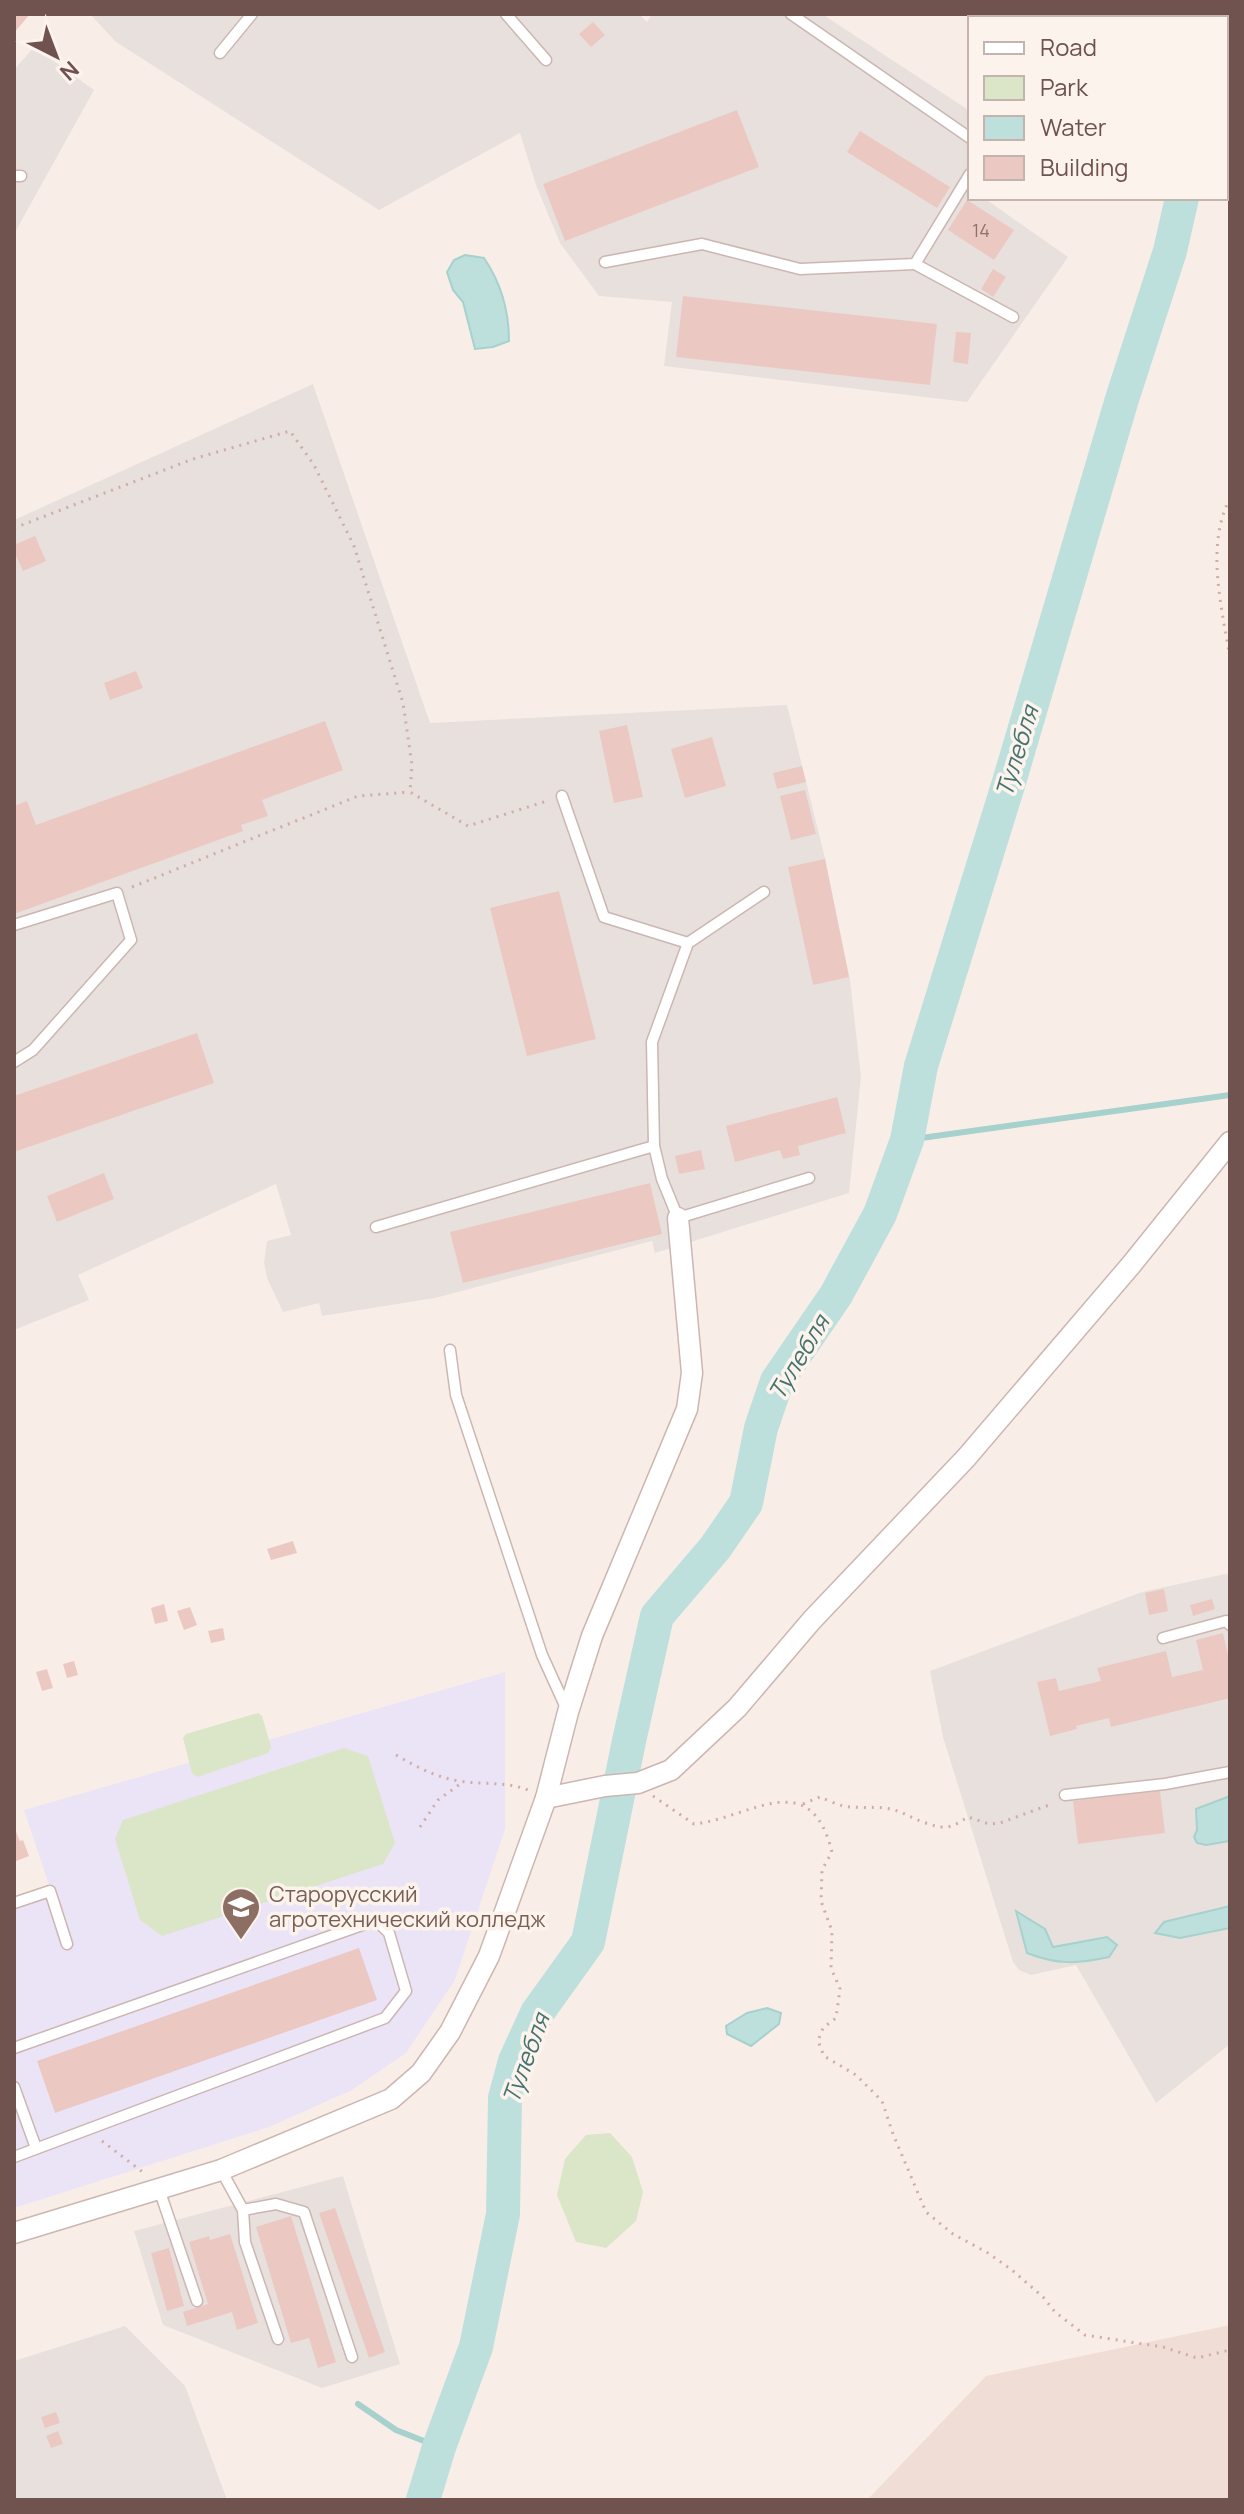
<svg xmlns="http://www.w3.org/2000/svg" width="1244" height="2514" viewBox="0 0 1244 2514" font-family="Manrope,sans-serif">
	<rect width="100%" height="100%" fill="#f9eee7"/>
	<path fill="#f0ded6" d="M1230,2325V2500H867L986,2376Z"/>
	<g fill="#e8e0dd">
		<path d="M90,14H639L647,22L652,14H822L970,111V198H984L1068,257L967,402L664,366L672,302L599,296L560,243L536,185L520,133L379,210L116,42Z"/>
		<path d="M34,47L94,90L14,234V70Z"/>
		<path d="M313,384L430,723L787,705L825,858L850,980L861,1077L849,1193L655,1253L652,1241L435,1298L322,1316L319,1303L283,1312L267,1278L264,1263L267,1241L291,1235L276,1184L78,1275L89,1300L14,1330V520Z"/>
		<path d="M1225,1574L1230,1575V2044L1156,2103L1076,1965L1031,1975L1019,1970L1013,1962L943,1737L930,1671L1142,1592Z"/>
		<path d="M343,2176L400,2364L322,2388L163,2325L134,2231Z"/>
		<path d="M125,2326L185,2386L227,2500H14V2361Z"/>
	</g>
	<path fill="#ebe4f6" d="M505,1672V1829L455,1980L406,2053L352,2090L269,2127L14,2208V1902L50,1888L24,1810Z"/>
	<g fill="#dbe5c7">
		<path d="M258,1713L262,1716L271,1747L268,1753L197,1777L192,1773L183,1738L186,1734Z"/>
		<path d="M344,1748L368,1756L395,1843L383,1864L162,1936L140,1920L115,1839L123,1820Z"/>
		<path d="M610,2133L632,2157L643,2192L636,2221L606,2248L576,2242L557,2195L565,2159L586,2135Z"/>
	</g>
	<g fill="#bee0dd" stroke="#a6d1cd" stroke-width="2">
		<path d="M465,255L484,258C501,283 509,311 509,341L493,347L475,349L463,302L453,290L447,272L454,260Z"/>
		<path d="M1230,1796V1841L1206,1845L1197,1843L1194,1837L1197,1830L1196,1809Z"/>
		<path d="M1230,1906V1928L1180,1938L1155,1933L1164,1922Z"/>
		<path d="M1016,1911L1045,1929L1053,1947L1107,1937L1117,1945L1109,1957C1077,1964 1058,1965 1027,1953Z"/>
		<path d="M767,2008L781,2013L779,2024L751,2046L727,2034L726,2026L747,2013Z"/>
	</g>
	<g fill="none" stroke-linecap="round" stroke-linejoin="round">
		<g stroke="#a6d1cd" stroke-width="6">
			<path d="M907,1140L1230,1095"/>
			<path d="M358,2404L396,2430L439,2447"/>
		</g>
		<g stroke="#bee0dd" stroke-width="34">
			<path d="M1155,14L1156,18"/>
			<path d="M423,2500L439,2447L476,2347L503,2214L505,2098L515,2061L537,2013L588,1942L629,1741L657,1616L715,1548L746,1503L761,1428L777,1381L836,1295L880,1214L907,1140L921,1066L1009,782L1122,399L1170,251L1182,198"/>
		</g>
	</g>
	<g fill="#ebc9c2">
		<path d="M14,14H30L14,33Z"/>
		<path d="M593,22L605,35L591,47L579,34Z"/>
		<path d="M737,110L759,167L565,241L543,184Z"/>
		<path d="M860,131L950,187L937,208L847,152Z"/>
		<path d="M967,200L1014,230L994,260L948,230Z"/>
		<path d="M993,269L1006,277L993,297L981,289Z"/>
		<path d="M683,296L937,324L930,385L676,357Z"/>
		<path d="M956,332L971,333L968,364L953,362Z"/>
		<path d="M35,536L46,561L23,571L14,551V545Z"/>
		<path d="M136,671L143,688L110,700L104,683Z"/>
		<path d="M325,721L343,770L262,800L268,816L241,825L243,831L14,914V806L27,801L36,825Z"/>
		<path d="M627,725L643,797L614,803L599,731Z"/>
		<path d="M712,737L726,786L685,798L671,749Z"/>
		<path d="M802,766L806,782L777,789L773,773Z"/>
		<path d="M805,790L816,834L791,840L780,796Z"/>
		<path d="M825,859L849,977L813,985L788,867Z"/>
		<path d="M559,891L596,1039L527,1056L490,908Z"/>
		<path d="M197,1033L214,1083L14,1152V1096Z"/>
		<path d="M837,1097L846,1133L798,1146L800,1155L783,1159L780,1150L735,1162L726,1126Z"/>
		<path d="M701,1150L705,1169L679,1174L675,1156Z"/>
		<path d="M104,1173L114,1199L57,1222L47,1196Z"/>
		<path d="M650,1183L662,1234L463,1283L450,1232Z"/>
		<path d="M293,1541L297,1553L271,1560L267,1549Z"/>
		<path d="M1164,1589L1168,1611L1149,1615L1145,1593Z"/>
		<path d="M1212,1599L1215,1609L1193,1616L1190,1605Z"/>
		<path d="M164,1604L168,1621L155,1624L151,1608Z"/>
		<path d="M190,1607L197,1625L184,1630L177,1611Z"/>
		<path d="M223,1628L225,1640L211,1643L208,1631Z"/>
		<path d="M1223,1633L1230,1664V1698L1111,1727L1109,1718L1076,1726L1077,1729L1050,1736L1037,1682L1056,1678L1059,1691L1101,1681L1097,1668L1166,1651L1172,1677L1203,1670L1196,1640Z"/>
		<path d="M74,1661L78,1675L67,1678L63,1664Z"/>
		<path d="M47,1669L53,1688L42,1691L36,1672Z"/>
		<path d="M1160,1791L1165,1833L1078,1844L1073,1801Z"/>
		<path d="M14,1827L20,1841L23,1840L29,1856L14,1862Z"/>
		<path d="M359,1948L377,2000L55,2113L37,2061Z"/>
		<path d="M335,2208L385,2352L369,2358L319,2213Z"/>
		<path d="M291,2216L336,2362L318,2368L309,2338L291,2343L256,2227Z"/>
		<path d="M230,2234L258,2323L237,2330L232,2312L187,2326L183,2312L208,2304L189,2242L209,2236L210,2240Z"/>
		<path d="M169,2248L184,2306L167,2311L151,2253Z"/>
		<path d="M56,2412L60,2423L45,2428L41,2417Z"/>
		<path d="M58,2431L63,2444L51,2448L46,2436Z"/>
	</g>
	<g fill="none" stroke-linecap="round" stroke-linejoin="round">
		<defs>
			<g id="lane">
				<path d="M506,14L546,60"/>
				<path d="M791,14L970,138"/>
				<path d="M220,53L252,14"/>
				<path d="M14,176H21"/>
				<path d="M605,262L702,244L800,269L915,264L970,174"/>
				<path d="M915,264L1013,317"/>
				<path d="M562,796L604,917L688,943"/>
				<path d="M764,892L688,943L652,1042L654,1146L662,1179L678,1218L809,1178"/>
				<path d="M14,925L117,893L131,940L33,1050L14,1062"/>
				<path d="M376,1227L654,1146"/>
				<path d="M450,1350L456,1395L542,1655L567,1710"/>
				<path d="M1163,1638L1226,1621L1230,1625"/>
				<path d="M1065,1795L1165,1784L1230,1772"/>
				<path d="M14,1903L50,1891L67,1944"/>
				<path d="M14,2048L376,1920L389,1933L406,1991L385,2018L14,2157"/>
				<path d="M14,2087L36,2148"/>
				<path d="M221,2170L243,2210L245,2242L278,2339"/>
				<path d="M159,2189L197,2301"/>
				<path d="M243,2210L276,2204L304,2212L352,2357"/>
			</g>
			<g id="street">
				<path d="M546,1798L605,1786L638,1783L671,1770L737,1708L812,1620L966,1458L1131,1265L1230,1142"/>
				<path d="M14,2233L221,2170L391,2099L421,2073L450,2032L489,1956L546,1798L568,1712L592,1636L687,1409L692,1373L678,1218"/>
			</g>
		</defs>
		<use href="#lane" stroke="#ccb6b1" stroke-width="13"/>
		<use href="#street" stroke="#ccb6b1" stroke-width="23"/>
		<g stroke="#d0aca5" stroke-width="3" stroke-dasharray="2 6" stroke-linecap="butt">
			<path d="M1230,498C1205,547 1222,606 1230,659"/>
			<path d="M14,528L193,459L290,431L314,465L354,546L403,703L412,765L410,792L468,826L547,801"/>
			<path d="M132,887L358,796L410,792"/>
			<path d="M396,1755C417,1767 435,1777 459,1781C483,1785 505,1781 528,1790"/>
			<path d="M653,1796L694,1824C751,1818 810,1764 832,1852L822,1870L821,1901L832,1931L831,1968L840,1989L836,2018L823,2028L818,2041L824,2056L856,2075L882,2101L893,2134L926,2212L953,2234L988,2253L1012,2270L1043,2297L1055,2312L1085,2335L1163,2347L1197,2358L1230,2350"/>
			<path d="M803,1804L820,1797C827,1800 836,1804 843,1806C866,1810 881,1803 905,1814C915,1819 935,1828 945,1827C954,1827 961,1821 968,1817L989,1824L1000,1823L1052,1804"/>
			<path d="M420,1827L438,1800L463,1782"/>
			<path d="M102,2141L144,2173"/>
		</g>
		<use href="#lane" stroke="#fff" stroke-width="10"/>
		<use href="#street" stroke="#fff" stroke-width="20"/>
	</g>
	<defs>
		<symbol id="university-pin" viewBox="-11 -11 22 30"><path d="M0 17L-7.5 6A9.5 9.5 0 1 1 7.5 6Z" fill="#8d6e63" stroke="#fdf3ed"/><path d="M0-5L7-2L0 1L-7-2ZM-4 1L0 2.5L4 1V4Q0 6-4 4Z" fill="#fff"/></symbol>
	</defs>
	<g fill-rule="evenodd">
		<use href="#university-pin" x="219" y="1885" width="44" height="60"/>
	</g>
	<g text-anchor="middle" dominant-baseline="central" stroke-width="7" stroke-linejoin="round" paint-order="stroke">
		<g font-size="18" fill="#8f706c">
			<text x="981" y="230">14</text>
		</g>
		<g font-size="22" fill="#785e54" stroke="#fdf3ed" text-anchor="start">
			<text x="269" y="1894">Старорусский<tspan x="269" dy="25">агротехнический колледж</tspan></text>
		</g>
		<g font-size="24" font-style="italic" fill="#457370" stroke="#fdf3ed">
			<text transform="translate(1016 751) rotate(-73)">Тулебля</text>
			<text transform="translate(798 1357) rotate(-59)">Тулебля</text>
			<text transform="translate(525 2058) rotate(-70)">Тулебля</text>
		</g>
	</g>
	<rect width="1244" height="2514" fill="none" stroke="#70524f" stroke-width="32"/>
	<rect x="968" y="16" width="260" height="184" fill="#fdf3ed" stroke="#c5b3ae" stroke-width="2"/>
	<rect x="984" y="42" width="40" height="12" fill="#ffffff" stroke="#c5b3ae" stroke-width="2"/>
	<text x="1040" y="56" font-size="24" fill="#70524f">Road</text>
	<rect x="984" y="76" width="40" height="24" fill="#dbe5c7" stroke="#c5b3ae" stroke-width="2"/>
	<text x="1040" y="96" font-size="24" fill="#70524f">Park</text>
	<rect x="984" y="116" width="40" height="24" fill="#bee0dd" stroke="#c5b3ae" stroke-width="2"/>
	<text x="1040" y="136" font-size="24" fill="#70524f">Water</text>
	<rect x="984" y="156" width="40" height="24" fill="#ebc9c2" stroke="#c5b3ae" stroke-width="2"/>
	<text x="1040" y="176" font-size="24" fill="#70524f">Building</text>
	<g transform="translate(56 56) rotate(138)" stroke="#fdf3ed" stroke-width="6" paint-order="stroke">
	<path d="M0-6L14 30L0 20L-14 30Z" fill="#70524f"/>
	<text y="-12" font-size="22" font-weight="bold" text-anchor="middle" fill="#70524f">N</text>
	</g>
</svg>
